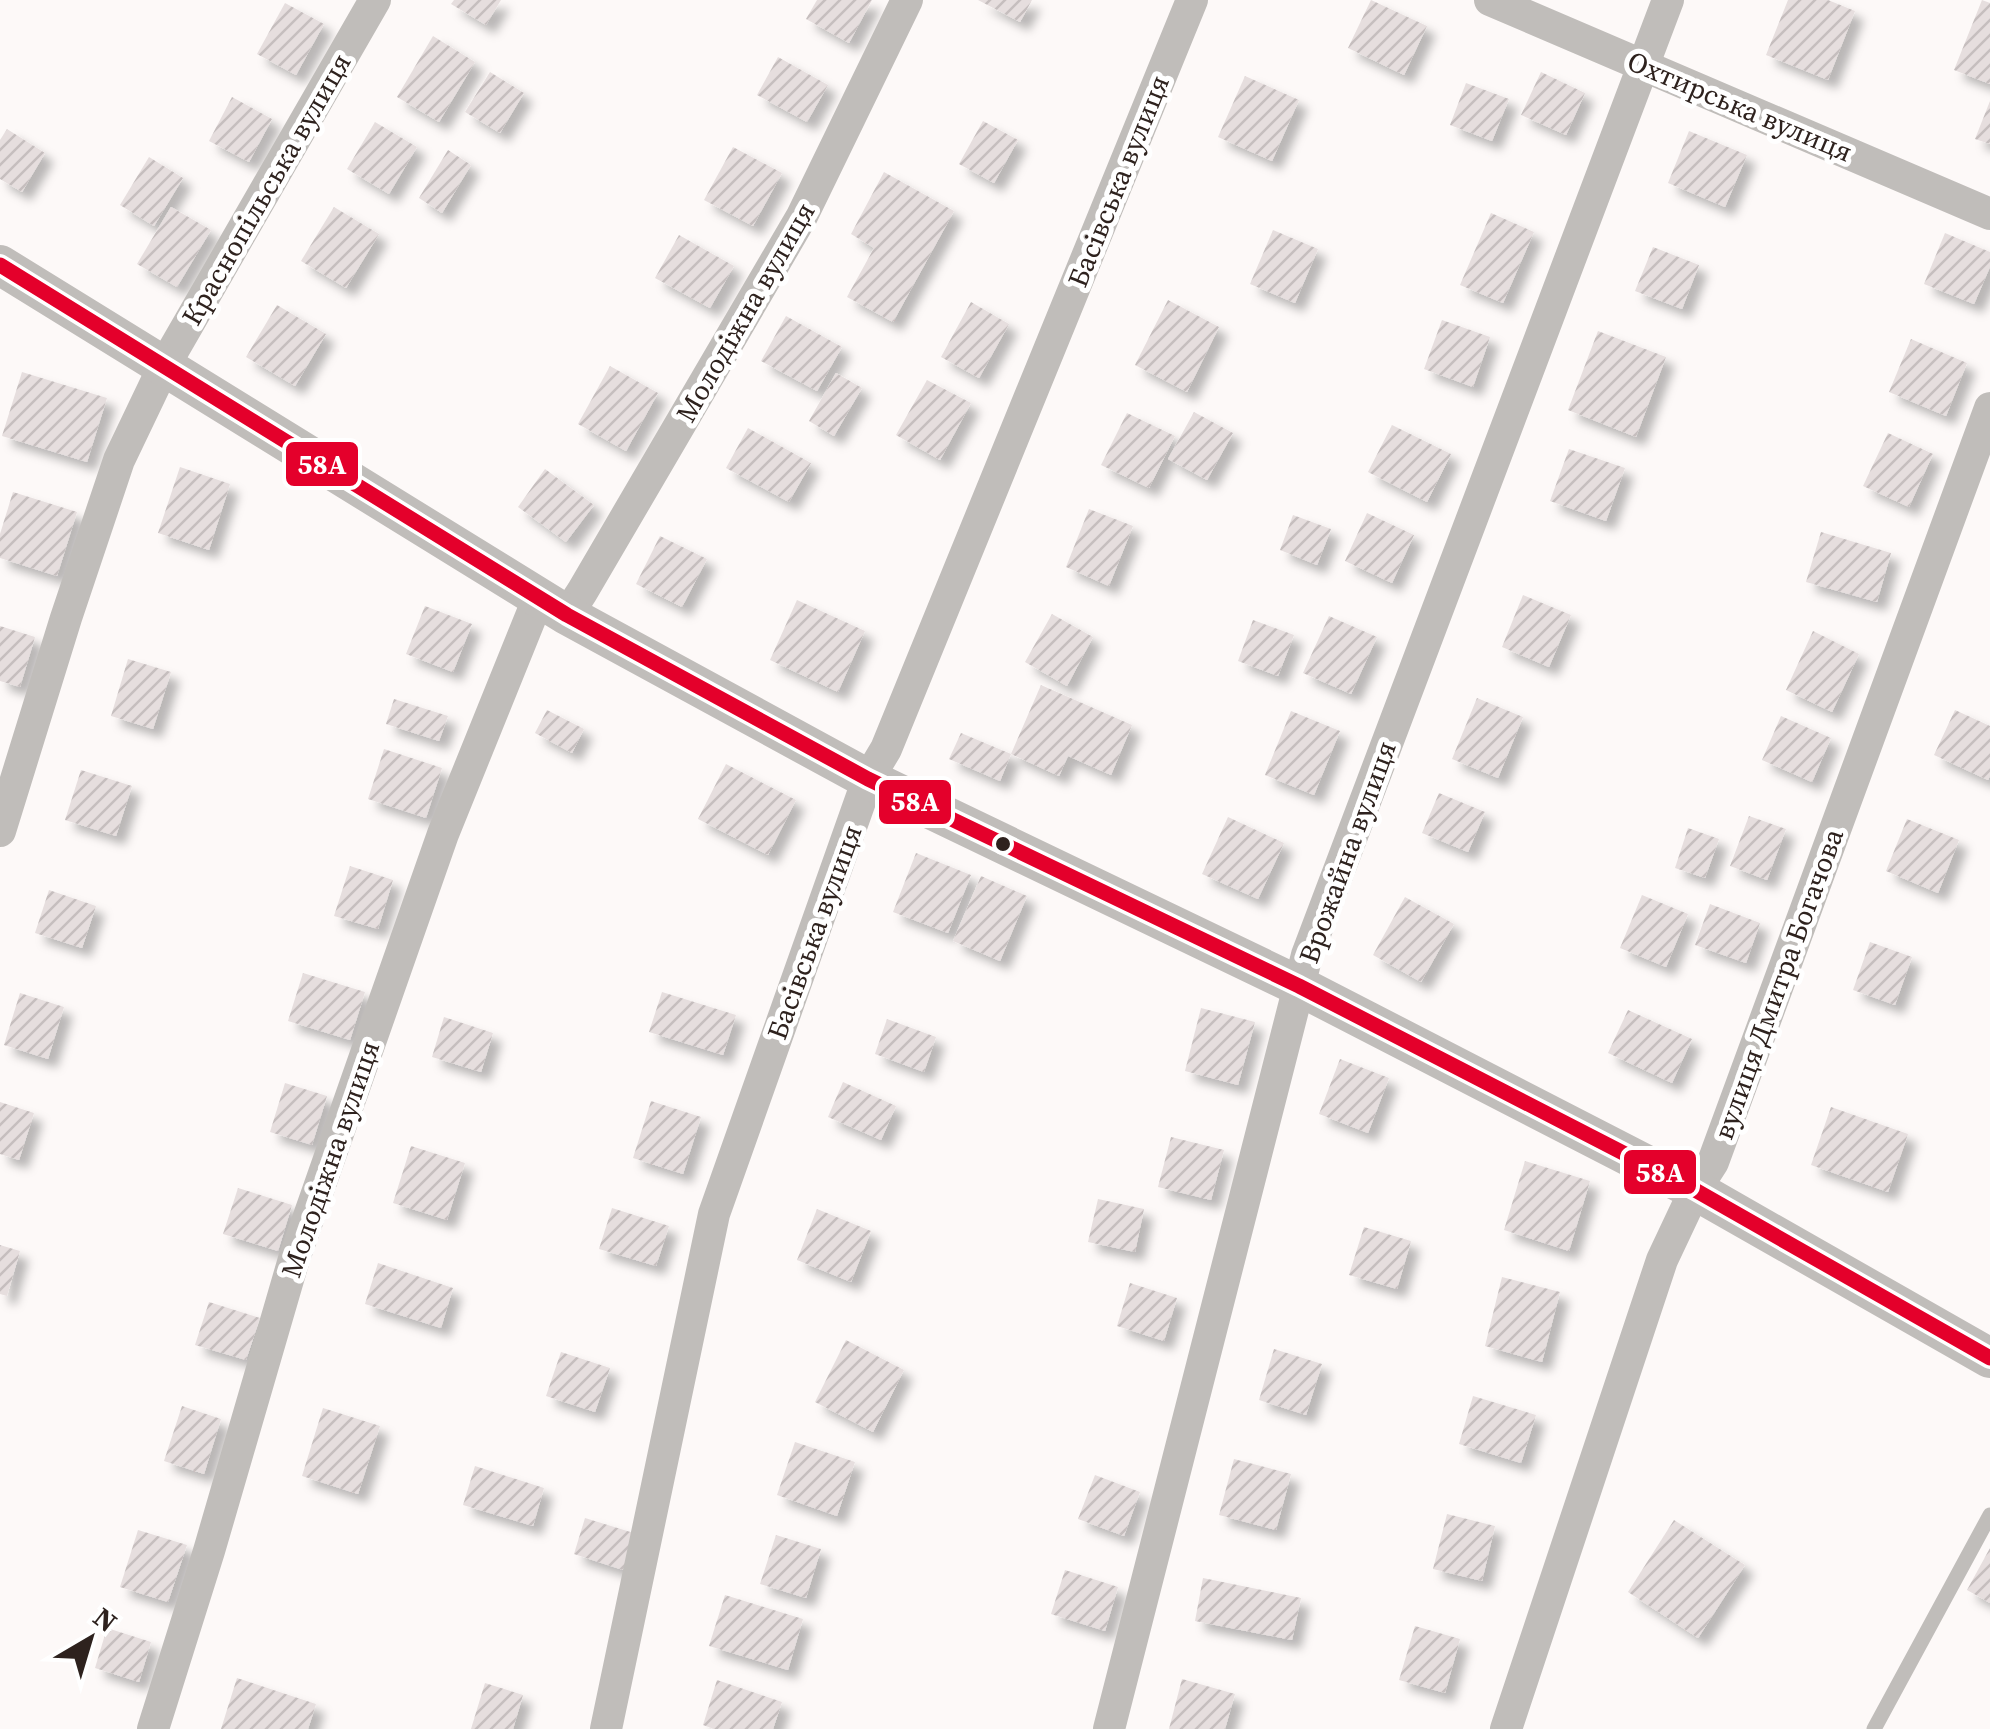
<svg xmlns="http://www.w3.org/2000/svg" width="1990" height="1729" viewBox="0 0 1990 1729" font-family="'Source Serif 4',serif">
	<defs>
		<pattern id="building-hatch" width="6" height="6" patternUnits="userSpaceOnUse" patternTransform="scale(2.5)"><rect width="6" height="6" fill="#e6dede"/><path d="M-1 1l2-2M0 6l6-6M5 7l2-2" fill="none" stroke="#c6bebe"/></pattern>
		<filter id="shadow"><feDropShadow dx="9" dy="9" stdDeviation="5" flood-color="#0004"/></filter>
	</defs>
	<rect width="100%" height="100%" fill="#fdf9f8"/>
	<g fill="url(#building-hatch)" filter="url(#shadow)">
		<path d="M454,0H501L486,25L451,4Z"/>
		<path d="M817,0H872L849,43L806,19Z"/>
		<path d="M978,0H1032L1020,22Z"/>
		<path d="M1371,0L1427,26L1404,75L1348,48Z"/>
		<path d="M1788,0H1828L1855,11L1828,80L1766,55Z"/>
		<path d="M1982,0L1990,3V84L1954,70Z"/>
		<path d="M285,3L324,24L296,75L257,54Z"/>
		<path d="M433,36L475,62L439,122L397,97Z"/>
		<path d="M778,57L828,85L807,122L757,95Z"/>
		<path d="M490,72L524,93L500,133L465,112Z"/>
		<path d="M1541,72L1585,93L1566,135L1521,115Z"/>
		<path d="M1245,76L1299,100L1272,161L1218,137Z"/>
		<path d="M1466,83L1509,99L1492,141L1450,125Z"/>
		<path d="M232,97L272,119L249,162L209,141Z"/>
		<path d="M1990,101V144L1975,139Z"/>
		<path d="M983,121L1018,140L994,183L959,164Z"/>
		<path d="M375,122L417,147L389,194L347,169Z"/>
		<path d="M7,129L45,153L22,192L0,179V140Z"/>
		<path d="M1689,131L1747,155L1725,207L1668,183Z"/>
		<path d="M733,147L782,173L753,226L704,200Z"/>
		<path d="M448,150L471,165L442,213L419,198Z"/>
		<path d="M149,157L183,178L154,226L120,205Z"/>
		<path d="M884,172L954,211L893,322L847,297L874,248L851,234Z"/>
		<path d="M171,207L211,230L177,287L137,264Z"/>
		<path d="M334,207L379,234L346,288L301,261Z"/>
		<path d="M1491,213L1534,232L1503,303L1460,285Z"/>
		<path d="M1273,230L1318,249L1295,303L1250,284Z"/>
		<path d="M1945,233L1990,252V267L1974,304L1924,284Z"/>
		<path d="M679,235L734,266L710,308L655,278Z"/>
		<path d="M1653,247L1699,265L1682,309L1635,291Z"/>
		<path d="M1168,300L1219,327L1187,392L1135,365Z"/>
		<path d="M971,302L1009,324L979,378L941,357Z"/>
		<path d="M277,305L326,334L295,386L246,357Z"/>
		<path d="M786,316L842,347L817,391L761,361Z"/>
		<path d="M1442,320L1490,337L1473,387L1424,369Z"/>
		<path d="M1598,331L1666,357L1636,437L1568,410Z"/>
		<path d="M1911,339L1967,363L1946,416L1889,392Z"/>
		<path d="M610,366L658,393L626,451L578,424Z"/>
		<path d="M22,372L107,398L87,462L2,436Z"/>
		<path d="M836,373L862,388L834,436L809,421Z"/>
		<path d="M927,380L971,403L940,460L896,435Z"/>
		<path d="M1194,412L1233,433L1207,480L1168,459Z"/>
		<path d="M1127,413L1175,436L1149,488L1101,465Z"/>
		<path d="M1392,425L1451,454L1427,502L1368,472Z"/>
		<path d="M748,428L811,463L789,502L726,468Z"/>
		<path d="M1888,433L1933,454L1909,507L1863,486Z"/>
		<path d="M1569,449L1625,468L1606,521L1550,501Z"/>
		<path d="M180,467L230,484L209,550L158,533Z"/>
		<path d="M545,469L594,505L566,542L518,507Z"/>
		<path d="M13,492L77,512L57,576L0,558V534Z"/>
		<path d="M1089,509L1133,526L1109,586L1066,567Z"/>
		<path d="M1367,513L1414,535L1392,583L1345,561Z"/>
		<path d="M1293,515L1331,529L1317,565L1280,550Z"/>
		<path d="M1821,532L1891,553L1877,602L1806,582Z"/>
		<path d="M660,536L707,559L682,607L636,584Z"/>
		<path d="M1523,595L1571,615L1549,667L1502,647Z"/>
		<path d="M797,600L865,631L838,692L770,660Z"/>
		<path d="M425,606L472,624L453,672L406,654Z"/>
		<path d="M1052,614L1093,637L1067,686L1025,662Z"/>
		<path d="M1329,616L1377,637L1351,694L1303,673Z"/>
		<path d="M1253,620L1294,635L1278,676L1238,661Z"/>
		<path d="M0,626L35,637L20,687L0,681Z"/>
		<path d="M1813,631L1859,654L1832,712L1786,690Z"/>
		<path d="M128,659L171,672L153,729L111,716Z"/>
		<path d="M1041,685L1132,725L1111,775L1068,756L1059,776L1011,754L1000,781L949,759L961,733L1011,754Z"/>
		<path d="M1477,698L1523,717L1498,778L1452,759Z"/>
		<path d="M394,699L448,716L439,741L386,724Z"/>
		<path d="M547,710L584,729L572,753L535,733Z"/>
		<path d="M1955,710L1990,726V776L1988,780L1934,755Z"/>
		<path d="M1291,711L1340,731L1314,795L1265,775Z"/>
		<path d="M1781,716L1831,738L1812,782L1762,760Z"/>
		<path d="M384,749L442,768L426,818L368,799Z"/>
		<path d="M726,764L796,800L768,855L698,819Z"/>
		<path d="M81,770L132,786L116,836L65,820Z"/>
		<path d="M1439,793L1485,812L1468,852L1422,833Z"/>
		<path d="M1749,816L1786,829L1767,880L1730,866Z"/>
		<path d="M1228,817L1284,843L1258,899L1202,874Z"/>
		<path d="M1907,819L1959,840L1938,893L1886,871Z"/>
		<path d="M1688,828L1719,839L1705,878L1675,868Z"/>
		<path d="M916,853L971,875L948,933L893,912Z"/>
		<path d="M350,866L393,880L378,929L334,916Z"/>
		<path d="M981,876L1027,896L1000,961L953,941Z"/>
		<path d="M49,890L96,906L82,948L35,933Z"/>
		<path d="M1642,895L1688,914L1666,967L1620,948Z"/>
		<path d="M1405,897L1454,924L1421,982L1373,955Z"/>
		<path d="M1710,904L1760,923L1746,963L1695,945Z"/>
		<path d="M1870,942L1912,957L1895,1005L1853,990Z"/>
		<path d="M303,973L365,992L350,1040L288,1021Z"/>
		<path d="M662,992L736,1015L723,1055L649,1032Z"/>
		<path d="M20,993L64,1007L48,1059L4,1045Z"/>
		<path d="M1201,1008L1255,1022L1238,1085L1185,1071Z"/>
		<path d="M1628,1010L1692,1039L1672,1083L1608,1053Z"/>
		<path d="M444,1017L493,1033L481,1072L432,1057Z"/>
		<path d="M887,1019L936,1037L924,1072L875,1054Z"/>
		<path d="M1340,1059L1389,1078L1368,1133L1319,1114Z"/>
		<path d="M843,1082L896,1106L881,1140L828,1117Z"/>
		<path d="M285,1083L327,1096L312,1145L270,1132Z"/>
		<path d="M651,1101L701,1117L683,1174L633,1158Z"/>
		<path d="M0,1102L34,1113L19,1160L0,1154Z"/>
		<path d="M1831,1107L1908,1134L1888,1192L1811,1165Z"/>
		<path d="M1171,1137L1224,1150L1211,1200L1158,1187Z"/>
		<path d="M411,1146L465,1163L447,1220L393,1203Z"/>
		<path d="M1525,1161L1590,1181L1569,1251L1504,1230Z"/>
		<path d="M238,1188L292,1205L278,1251L223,1234Z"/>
		<path d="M1098,1199L1144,1209L1135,1252L1088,1242Z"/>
		<path d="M612,1208L669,1226L656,1266L599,1249Z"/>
		<path d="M817,1209L871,1231L851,1282L797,1260Z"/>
		<path d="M1364,1227L1411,1241L1397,1289L1349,1275Z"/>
		<path d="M0,1245L20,1251L7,1296L0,1294Z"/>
		<path d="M378,1263L453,1288L441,1328L365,1304Z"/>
		<path d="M1502,1277L1560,1292L1542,1362L1485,1346Z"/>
		<path d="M1130,1283L1177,1298L1164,1341L1117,1326Z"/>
		<path d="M209,1302L260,1318L246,1360L195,1345Z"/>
		<path d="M846,1340L904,1370L873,1432L815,1402Z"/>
		<path d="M1274,1349L1322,1364L1306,1415L1259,1400Z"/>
		<path d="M561,1352L610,1368L595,1412L546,1396Z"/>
		<path d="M1473,1396L1536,1415L1521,1463L1459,1444Z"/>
		<path d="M182,1406L221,1419L204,1474L164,1461Z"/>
		<path d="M323,1408L380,1426L358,1494L302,1476Z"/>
		<path d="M795,1442L855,1462L837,1516L777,1495Z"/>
		<path d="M1234,1459L1291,1474L1276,1530L1219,1515Z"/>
		<path d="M475,1466L544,1488L533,1526L463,1505Z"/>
		<path d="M1095,1475L1140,1492L1124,1536L1078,1519Z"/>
		<path d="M1447,1514L1495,1526L1482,1581L1433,1569Z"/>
		<path d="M585,1518L637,1534L626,1571L574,1554Z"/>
		<path d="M1674,1520L1745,1565L1698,1638L1628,1592Z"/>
		<path d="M138,1530L187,1545L168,1602L120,1587Z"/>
		<path d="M776,1535L821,1549L806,1598L760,1584Z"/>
		<path d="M1990,1548V1603L1967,1590Z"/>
		<path d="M1065,1570L1118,1587L1105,1631L1051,1614Z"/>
		<path d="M1203,1578L1301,1598L1292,1640L1195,1621Z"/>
		<path d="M725,1595L803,1619L788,1670L709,1646Z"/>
		<path d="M1415,1626L1460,1639L1445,1693L1399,1680Z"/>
		<path d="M107,1628L151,1642L139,1682L95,1668Z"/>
		<path d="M237,1678L316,1704L308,1729H221Z"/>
		<path d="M1182,1679L1235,1694L1225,1729H1169Z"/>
		<path d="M717,1680L782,1702L773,1729H714L703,1725Z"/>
		<path d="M485,1683L523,1695L513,1729H471Z"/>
	</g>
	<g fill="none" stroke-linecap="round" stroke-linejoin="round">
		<path stroke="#c0bdba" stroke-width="15" d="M1874,1729L1990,1515"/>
		<g stroke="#c0bdba" stroke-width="32">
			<path d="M1490,0L1990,214"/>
			<path d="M567,615L582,592L802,216L907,0"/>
			<path d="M0,831L66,618L119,460L163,368L375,0"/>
			<path d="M153,1729L209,1551L294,1259L443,834L538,599"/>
			<path d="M606,1729L714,1214L868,779L886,749L1192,0"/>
			<path d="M1109,1729L1307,955L1668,0"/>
			<path d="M1506,1729L1662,1260L1695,1190L1713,1162L1990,408"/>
		</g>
		<path stroke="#c0bdba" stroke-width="40" d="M0,265L567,615L868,779L1299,986L1695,1190L1990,1358"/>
		<defs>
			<path id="bus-1" d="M0,265L567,615L868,779L1299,986L1695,1190L1990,1358"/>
		</defs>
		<use href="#bus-1" stroke="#fff" stroke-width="22"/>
		<use href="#bus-1" stroke="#e4002b" stroke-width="15"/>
	</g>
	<circle fill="#2e221e" stroke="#fff" stroke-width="4" cx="1003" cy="844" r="9"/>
	<g text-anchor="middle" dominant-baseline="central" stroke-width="10" stroke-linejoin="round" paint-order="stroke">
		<g font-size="28" fill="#2e221e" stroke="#fff">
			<text transform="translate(1740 106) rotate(23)">Охтирська вулиця</text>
			<text transform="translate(1118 181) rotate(-68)">Басівська вулиця</text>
			<text transform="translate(266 189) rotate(-60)">Краснопільська вулиця</text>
			<text transform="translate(745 312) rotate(-60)">Молодіжна вулиця</text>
			<text transform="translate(1347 852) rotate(-70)">Врожайна вулиця</text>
			<text transform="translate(814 932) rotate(-70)">Басівська вулиця</text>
			<text transform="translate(1778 984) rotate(-70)">вулиця Дмитра Богачова</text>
			<text transform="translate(330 1159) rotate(-71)">Молодіжна вулиця</text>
		</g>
	</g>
	<g stroke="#fff" stroke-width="4">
		<rect x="284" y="440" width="76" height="48" rx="10" fill="#e4002b"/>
		<rect x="877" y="778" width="76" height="48" rx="10" fill="#e4002b"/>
		<rect x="1622" y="1148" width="76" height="48" rx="10" fill="#e4002b"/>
	</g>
	<g font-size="28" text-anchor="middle" font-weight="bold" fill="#fff">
		<text x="322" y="474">58А</text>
		<text x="915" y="811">58А</text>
		<text x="1660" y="1182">58А</text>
	</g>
	<g transform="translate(90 1639) rotate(38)" stroke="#ffffff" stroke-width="8" paint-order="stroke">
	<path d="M0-8L18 38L0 25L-18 38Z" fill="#2e221e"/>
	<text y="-15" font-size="28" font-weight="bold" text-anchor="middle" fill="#2e221e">N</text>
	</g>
</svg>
